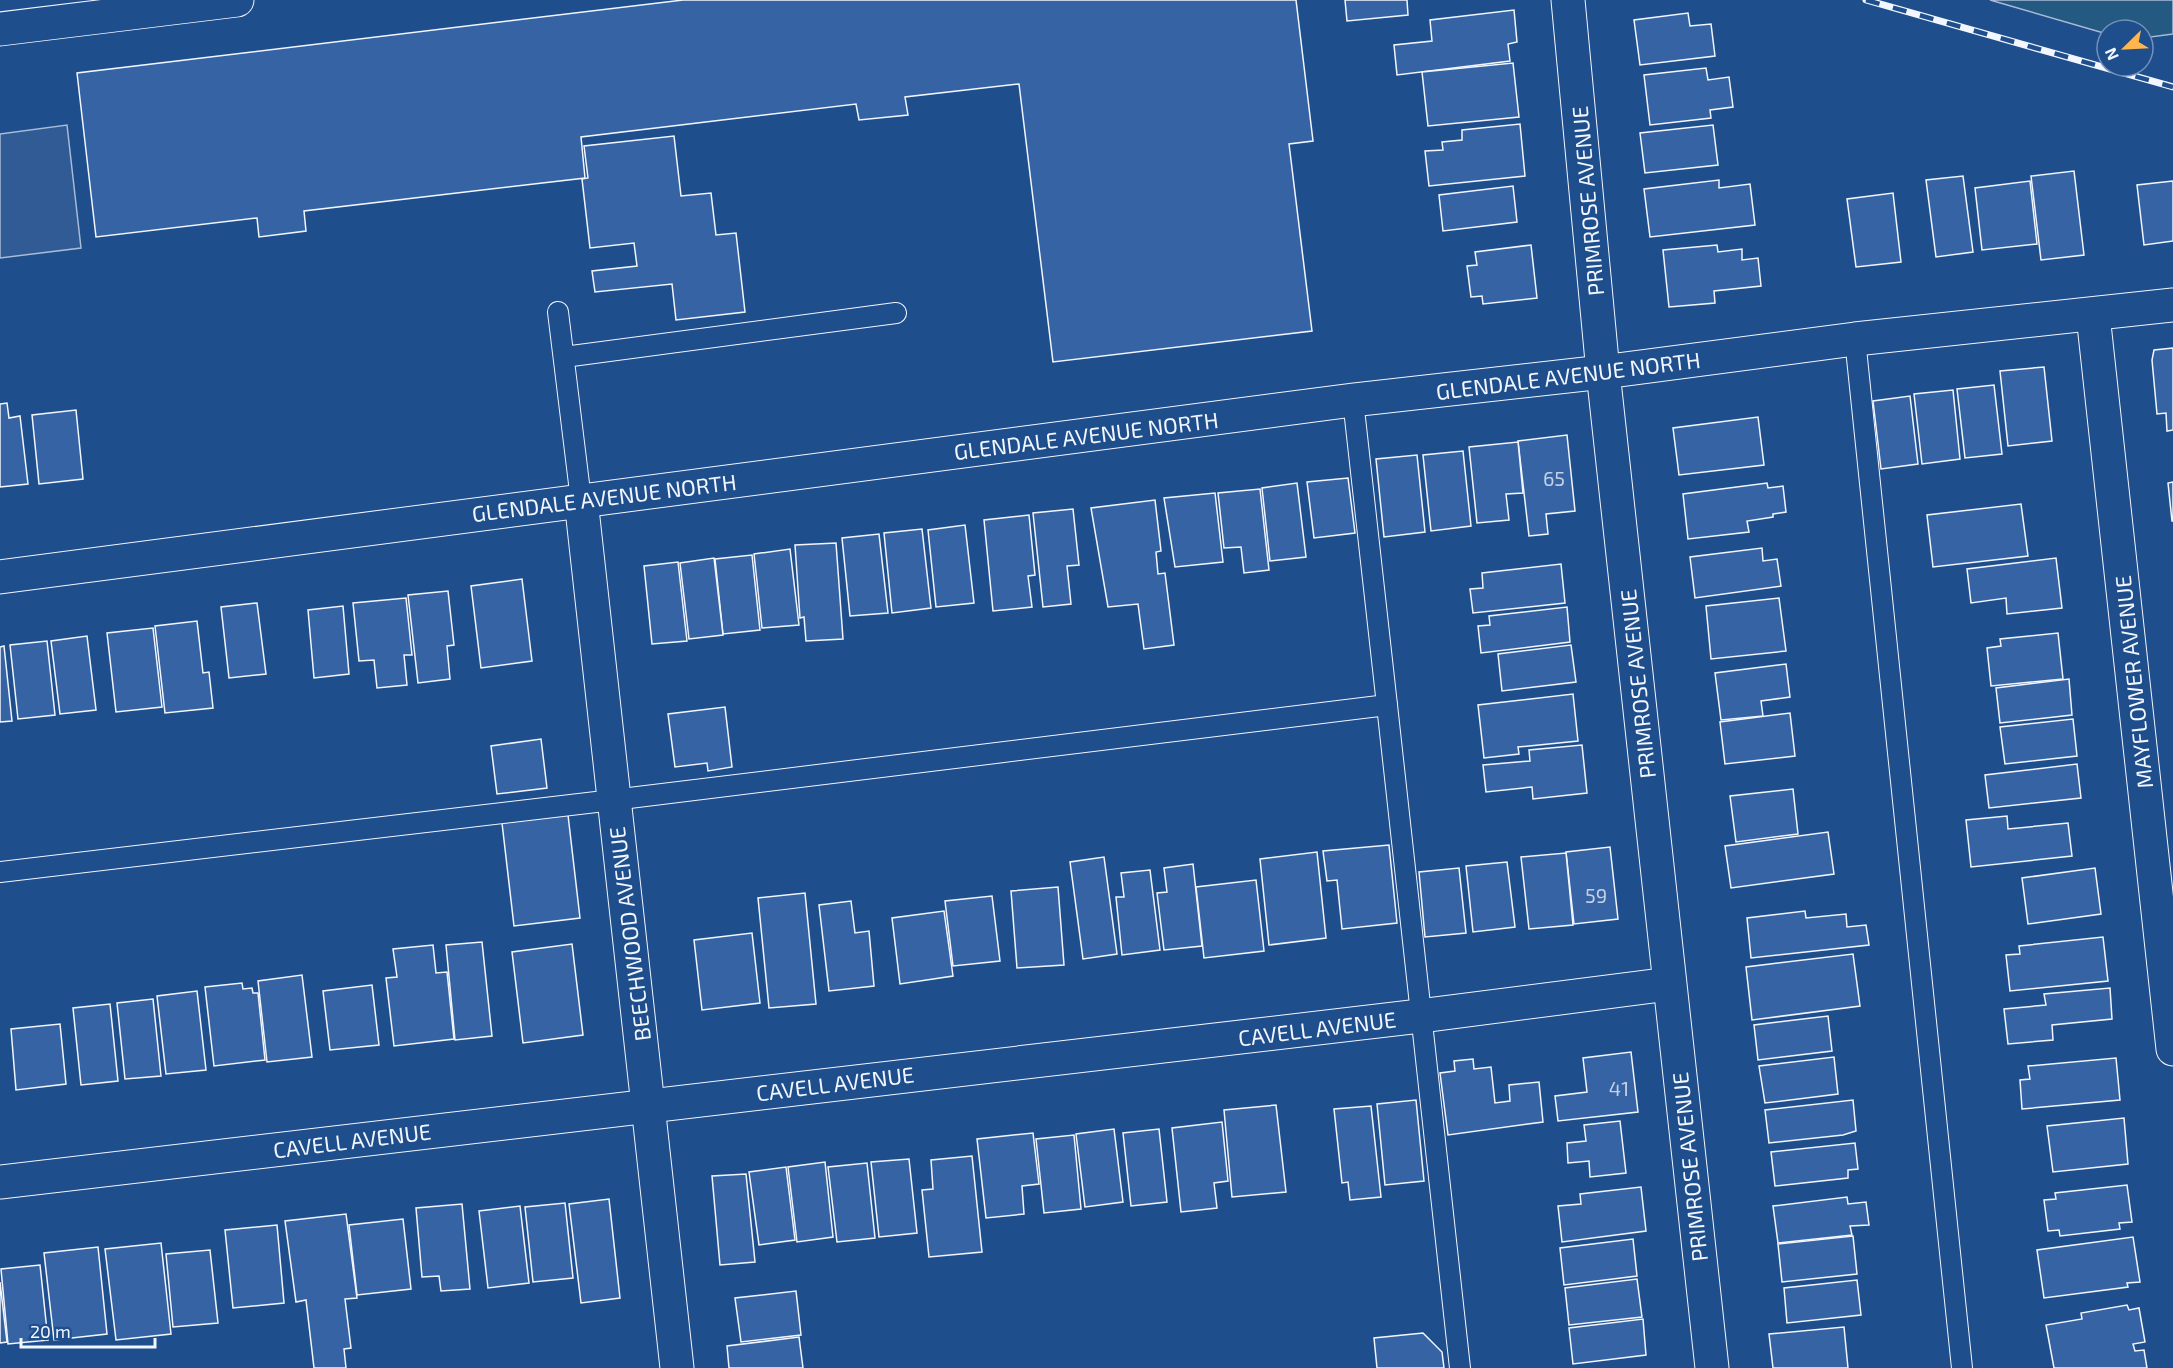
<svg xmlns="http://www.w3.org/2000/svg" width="2173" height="1368" viewBox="0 0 2173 1368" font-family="'Exo 2',sans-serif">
	<rect width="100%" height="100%" fill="#1f4e8c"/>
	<path fill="#245a82" stroke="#a8bbd7" stroke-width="1.5" d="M1990,0H2173V34L2143,38V30H2107V34Z"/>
	<path fill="#305b95" stroke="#a8bbd7" stroke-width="1.5" d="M67,125L81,248L0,258V134Z"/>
	<g fill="#3563a3" stroke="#f2f6ff" stroke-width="1.5">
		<path d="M683,0H1296L1313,141L1289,144L1312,331L1053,362L1019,84L905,97L908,115L859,120L856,104L581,137L585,178L304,211L306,231L259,237L257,218L96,237L77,73Z"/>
		<path d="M1345,0H1407L1408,15L1347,21Z"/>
		<path d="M1514,10L1517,42L1508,44L1510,61L1397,75L1394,45L1432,41L1430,20Z"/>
		<path d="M1688,13L1690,26L1711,24L1715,56L1640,65L1634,20Z"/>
		<path d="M1513,63L1519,117L1428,126L1422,72Z"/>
		<path d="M1706,68L1708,80L1729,77L1733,107L1710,110L1711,118L1650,125L1644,75Z"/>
		<path d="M1520,124L1525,176L1429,186L1425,151L1443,150L1442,142L1462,140V130Z"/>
		<path d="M1713,125L1718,165L1645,173L1640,133Z"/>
		<path d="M674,136L681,196L711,193L716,235L736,233L745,312L676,320L672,284L595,292L592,271L637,266L634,243L590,248L582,179L588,178L584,146Z"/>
		<path d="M2074,171L2084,255L2041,260L2031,176Z"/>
		<path d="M1963,176L1973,252L1936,257L1926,180Z"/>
		<path d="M1719,180V188L1750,184L1755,225L1650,237L1644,189Z"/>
		<path d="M2030,181L2037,244L1982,250L1975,188Z"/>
		<path d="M2173,181V241L2144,245L2137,185Z"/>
		<path d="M1513,186L1517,222L1443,231L1439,195Z"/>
		<path d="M1893,193L1901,262L1856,267L1847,199Z"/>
		<path d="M1531,245L1537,298L1483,304L1482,296L1471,297L1467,266L1477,265L1475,252Z"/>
		<path d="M1717,245L1718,252L1742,249V260L1758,258L1761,286L1714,291L1715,303L1669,307L1663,250Z"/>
		<path d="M2173,348V430L2167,431L2166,413L2157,414L2152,360L2154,350Z"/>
		<path d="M2044,367L2052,441L2008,446L2000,371Z"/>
		<path d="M1994,385L2002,454L1965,458L1957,389Z"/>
		<path d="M1953,390L1960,459L1922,464L1914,394Z"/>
		<path d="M1910,396L1918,464L1881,469L1873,401Z"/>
		<path d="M7,403L9,418L20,416L28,484L0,487V404Z"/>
		<path d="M76,410L83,479L39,484L32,415Z"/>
		<path d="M1758,417L1764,465L1679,475L1673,428Z"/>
		<path d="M1567,435L1575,511L1546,514L1548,534L1529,536L1518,441Z"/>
		<path d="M1518,442L1523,493L1506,494L1509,520L1477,523L1469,447Z"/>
		<path d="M1463,451L1471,526L1431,531L1423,455Z"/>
		<path d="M1417,455L1425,532L1384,537L1376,459Z"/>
		<path d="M1348,478L1355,533L1314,538L1307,482Z"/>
		<path d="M2173,482V521H2172L2168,483Z"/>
		<path d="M1297,483L1306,557L1270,561L1262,488Z"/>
		<path d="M1767,483L1768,488L1783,486L1786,512L1773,514V517L1747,521L1749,532L1688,539L1683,494Z"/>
		<path d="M1260,489L1269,570L1244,573L1241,547L1224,548L1218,493Z"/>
		<path d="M1215,493L1223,562L1175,567L1164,498Z"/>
		<path d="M1155,500L1161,551L1156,552L1158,574L1165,573L1174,645L1144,649L1138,604L1108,607L1091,508Z"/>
		<path d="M2021,504L2028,556L1933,567L1927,515Z"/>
		<path d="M1073,509L1079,565L1067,566L1071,604L1043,607L1033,513Z"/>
		<path d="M1029,515L1035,575L1028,576L1032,607L993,611L984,520Z"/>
		<path d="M965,525L974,603L936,607L928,530Z"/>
		<path d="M922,529L931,608L892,613L884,533Z"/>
		<path d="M879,534L888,613L850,616L842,538Z"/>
		<path d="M836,543L843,639L806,641L804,617L800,618L795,545Z"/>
		<path d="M1762,548L1763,561L1777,559L1781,586L1695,598L1690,557Z"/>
		<path d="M790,549L799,625L762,628L754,554Z"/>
		<path d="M752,555L760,630L723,634L715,559Z"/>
		<path d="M714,558L723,635L689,639L680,563Z"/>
		<path d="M2056,558L2062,608L2007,614L2006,598L1971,603L1967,569Z"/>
		<path d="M678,562L687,641L652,644L644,566Z"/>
		<path d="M1561,564L1565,603L1473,613L1470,589L1483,588L1482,573Z"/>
		<path d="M522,579L532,661L481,668L471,586Z"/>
		<path d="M448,591L454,645L447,646L450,679L418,683L408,595Z"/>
		<path d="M406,598L412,655H404L407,685L377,688L374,660L359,661L353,603Z"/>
		<path d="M1779,598L1786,651L1711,659L1706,606Z"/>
		<path d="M257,603L266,674L229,678L221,607Z"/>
		<path d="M343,606L349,674L314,678L308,610Z"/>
		<path d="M1567,607L1570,642L1481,653L1478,626L1490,625L1489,616Z"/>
		<path d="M197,621L203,673L209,672L213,708L165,713L155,626Z"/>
		<path d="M153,628L162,707L116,712L107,633Z"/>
		<path d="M2058,633L2063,679L1991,686L1987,648L2001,646L2000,639Z"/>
		<path d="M87,636L96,710L60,714L51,641Z"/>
		<path d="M47,641L55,715L18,719L10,645Z"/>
		<path d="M1571,645L1576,682L1502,691L1498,654Z"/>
		<path d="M4,646L12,721L0,722V647Z"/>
		<path d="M1786,664L1790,697L1761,701L1763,716L1721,720L1715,673Z"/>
		<path d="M2069,679L2072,715L2000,723L1996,688Z"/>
		<path d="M1573,694L1578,741L1518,747L1519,754L1484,758L1478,705Z"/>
		<path d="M725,707L732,767L708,771L707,763L675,767L668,714Z"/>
		<path d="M1790,713L1795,756L1725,764L1720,722Z"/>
		<path d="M2073,719L2077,756L2005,764L2000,727Z"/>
		<path d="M541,739L547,788L497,794L491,746Z"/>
		<path d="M1582,745L1587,793L1533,799L1532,787L1486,792L1483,765L1530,761L1529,750Z"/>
		<path d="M2077,764L2081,798L1989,808L1985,775Z"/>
		<path d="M1793,789L1798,834L1736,842L1730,796Z"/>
		<path d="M568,815L580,918L514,926L502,823Z"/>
		<path d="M2007,816L2008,829L2068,823L2072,856L1971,867L1966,820Z"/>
		<path d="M1828,832L1834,874L1731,888L1725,846Z"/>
		<path d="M1389,845L1397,923L1342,929L1337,880L1327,881L1323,851Z"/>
		<path d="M1610,847L1618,919L1574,924L1566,852Z"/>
		<path d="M1317,852L1326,938L1269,945L1260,859Z"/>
		<path d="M1566,853L1573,925L1529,929L1521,857Z"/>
		<path d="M1104,857L1117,954L1083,959L1070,862Z"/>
		<path d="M1507,862L1515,927L1473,932L1466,866Z"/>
		<path d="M1193,864L1202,946L1164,950L1157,893L1167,892L1164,868Z"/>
		<path d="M1459,868L1466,933L1425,937L1419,872Z"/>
		<path d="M2095,868L2101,914L2028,924L2022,878Z"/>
		<path d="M1150,870L1160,950L1122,955L1116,897H1124L1121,873Z"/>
		<path d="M1256,880L1264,951L1204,958L1196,887Z"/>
		<path d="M1058,887L1064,965L1017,968L1011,891Z"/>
		<path d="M805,893L816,1004L769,1008L758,898Z"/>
		<path d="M992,896L1000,961L953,966L945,901Z"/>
		<path d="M851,901L855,933L869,931L874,986L829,991L819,905Z"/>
		<path d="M944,911L953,976L900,984L892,918Z"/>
		<path d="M1805,911L1806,918L1846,914L1847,927L1866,925L1869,945L1751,958L1747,918Z"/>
		<path d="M752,933L760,1003L702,1010L694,940Z"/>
		<path d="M2103,937L2108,981L2010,991L2006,955L2020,954L2019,946Z"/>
		<path d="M482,942L492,1036L455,1040L446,945Z"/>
		<path d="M572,944L583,1035L523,1043L512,952Z"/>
		<path d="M433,945L436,973L447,972L454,1039L394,1046L386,978L397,977L393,949Z"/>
		<path d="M1853,954L1860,1006L1752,1020L1746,967Z"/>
		<path d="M302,975L312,1057L267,1062L258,981Z"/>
		<path d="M242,983L243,989L252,988L253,993H258L265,1060L214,1066L205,987Z"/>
		<path d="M372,985L379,1045L330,1050L323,991Z"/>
		<path d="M2110,988L2112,1019L2052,1025L2053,1040L2008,1044L2004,1009L2046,1005L2044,994Z"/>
		<path d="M197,991L206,1070L166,1074L157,996Z"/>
		<path d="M153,999L161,1076L125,1079L117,1003Z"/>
		<path d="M110,1004L118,1081L81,1085L73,1008Z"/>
		<path d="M1828,1016L1832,1051L1758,1060L1754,1025Z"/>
		<path d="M60,1024L66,1084L16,1090L11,1029Z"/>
		<path d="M1631,1052L1638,1112L1558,1121L1555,1096L1587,1092L1583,1058Z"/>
		<path d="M1834,1057L1838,1094L1765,1103L1759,1066Z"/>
		<path d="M2116,1058L2120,1100L2022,1109L2020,1080L2030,1079L2028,1066Z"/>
		<path d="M1473,1059L1474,1069L1491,1067L1495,1103L1510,1101L1509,1085L1539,1082L1543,1122L1448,1135L1440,1073L1455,1071L1454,1061Z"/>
		<path d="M1416,1100L1424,1181L1385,1185L1377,1104Z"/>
		<path d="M1853,1100L1856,1131L1843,1135L1769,1143L1765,1110Z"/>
		<path d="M1276,1105L1286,1192L1232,1197L1224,1110Z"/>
		<path d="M1371,1106L1381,1197L1350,1200L1348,1182L1342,1183L1334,1109Z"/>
		<path d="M2124,1118L2128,1164L2053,1172L2047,1126Z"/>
		<path d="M1620,1121L1626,1173L1590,1177L1589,1161L1568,1163L1567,1143L1586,1141L1584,1125Z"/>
		<path d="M1222,1122L1228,1181L1214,1183L1217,1208L1181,1212L1172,1128Z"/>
		<path d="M1114,1129L1123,1202L1085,1207L1076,1134Z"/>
		<path d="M1159,1129L1167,1202L1131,1206L1123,1133Z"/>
		<path d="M1033,1133L1039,1184L1022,1186L1024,1214L986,1218L977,1139Z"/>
		<path d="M1074,1135L1081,1209L1044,1213L1036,1139Z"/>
		<path d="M1855,1143L1858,1169L1848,1170V1178L1775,1186L1771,1152Z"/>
		<path d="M972,1156L982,1252L929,1257L922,1190L933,1189L931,1160Z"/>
		<path d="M909,1159L917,1233L879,1237L871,1162Z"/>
		<path d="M825,1162L833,1237L797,1242L788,1167Z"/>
		<path d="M867,1163L875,1238L837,1242L828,1167Z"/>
		<path d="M786,1167L795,1240L759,1245L749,1172Z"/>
		<path d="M746,1174L755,1262L720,1265L712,1176Z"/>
		<path d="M2127,1185L2132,1222L2119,1223L2120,1229L2060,1236L2059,1230L2048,1231L2044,1200L2056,1199L2055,1193Z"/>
		<path d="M1641,1187L1646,1231L1562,1242L1558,1206L1581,1204L1580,1194Z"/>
		<path d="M1847,1197L1848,1204L1866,1202L1869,1225L1850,1226L1852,1235L1778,1243L1773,1206Z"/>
		<path d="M609,1199L620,1298L581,1303L569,1204Z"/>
		<path d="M565,1203L573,1278L533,1282L525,1207Z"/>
		<path d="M462,1204L470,1289L441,1291L439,1276L422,1277L416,1208Z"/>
		<path d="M520,1206L529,1283L488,1288L479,1211Z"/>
		<path d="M346,1214L357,1298L345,1299L351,1348L344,1349L346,1368H314L306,1300L296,1302L285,1221Z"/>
		<path d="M403,1219L411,1289L357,1295L349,1225Z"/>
		<path d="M277,1225L284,1303L233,1308L225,1230Z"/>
		<path d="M1853,1236L1857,1274L1782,1282L1778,1244Z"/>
		<path d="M2133,1237L2140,1282L2127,1283L2128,1287L2044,1298L2037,1250Z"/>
		<path d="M1633,1239L1637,1276L1564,1285L1560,1248Z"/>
		<path d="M161,1243L171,1334L116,1340L105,1249Z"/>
		<path d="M98,1247L107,1334L54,1340L44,1253Z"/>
		<path d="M210,1250L218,1323L173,1327L166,1254Z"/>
		<path d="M40,1265L48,1340L8,1344L1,1269Z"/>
		<path d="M1637,1279L1642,1317L1569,1325L1565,1288Z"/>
		<path d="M1857,1280L1861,1315L1787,1323L1784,1288Z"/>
		<path d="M0,1282L7,1342L0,1343Z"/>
		<path d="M796,1291L801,1335L741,1342L735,1298Z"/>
		<path d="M2127,1305L2129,1310L2139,1308L2145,1342L2133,1344L2135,1351L2144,1350L2147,1368H2054L2046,1325L2082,1319L2081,1313Z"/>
		<path d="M1643,1319L1646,1355L1573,1364L1569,1328Z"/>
		<path d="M1844,1327L1848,1368H1773L1769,1334Z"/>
		<path d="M1423,1333L1442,1352L1444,1368H1377L1374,1338Z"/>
		<path d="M799,1337L803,1368H729L727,1346Z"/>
	</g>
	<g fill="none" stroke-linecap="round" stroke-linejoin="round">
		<defs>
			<g id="service">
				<path d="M558,312L581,500"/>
				<path d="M1855,339L1962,1368"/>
				<path d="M564,357L896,313"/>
				<path d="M1353,400L1387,705"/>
				<path d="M0,872L613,800L1387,705L1460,1368"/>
			</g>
			<g id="minor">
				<path d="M1568,0L1603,372L1712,1368"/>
				<path d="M0,29L237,0"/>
				<path d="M2093,315L2173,1049"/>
				<path d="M581,500L677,1368"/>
				<path d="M0,577L1353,400L1603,372L1855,339L2173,305"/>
				<path d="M0,1182L1420,1016L1669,984"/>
			</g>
		</defs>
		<use href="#service" stroke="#f2f6ff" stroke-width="22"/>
		<use href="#minor" stroke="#f2f6ff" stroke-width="35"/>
		<use href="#service" stroke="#1f4e8c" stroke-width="20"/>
		<use href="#minor" stroke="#1f4e8c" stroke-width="33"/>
		<defs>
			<path id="rail" d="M1866,0L2173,87"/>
		</defs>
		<use href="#rail" stroke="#f2f6ff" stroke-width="7"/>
		<use href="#rail" stroke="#1f4e8c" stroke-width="4.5" stroke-dasharray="14" stroke-linecap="butt"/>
	</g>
	<g text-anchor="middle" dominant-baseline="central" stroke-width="4.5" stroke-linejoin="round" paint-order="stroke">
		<g font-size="20" fill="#c3d1e8">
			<text x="1554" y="478">65</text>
			<text x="1596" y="895">59</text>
			<text x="1619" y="1088">41</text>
		</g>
		<g font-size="22" fill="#f2f6ff" stroke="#1f4e8c">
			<text transform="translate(1587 201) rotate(-95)">PRIMROSE AVENUE</text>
			<text transform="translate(1568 375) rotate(-7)">GLENDALE AVENUE NORTH</text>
			<text transform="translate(1086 435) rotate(-7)">GLENDALE AVENUE NORTH</text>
			<text transform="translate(604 497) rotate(-7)">GLENDALE AVENUE NORTH</text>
			<text transform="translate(2133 682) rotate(-96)">MAYFLOWER AVENUE</text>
			<text transform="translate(1637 684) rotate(-96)">PRIMROSE AVENUE</text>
			<text transform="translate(629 934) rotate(-97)">BEECHWOOD AVENUE</text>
			<text transform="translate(1317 1028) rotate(-7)">CAVELL AVENUE</text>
			<text transform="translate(835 1083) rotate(-7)">CAVELL AVENUE</text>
			<text transform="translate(352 1140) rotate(-7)">CAVELL AVENUE</text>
			<text transform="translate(1689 1167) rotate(-96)">PRIMROSE AVENUE</text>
		</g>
	</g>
	<g transform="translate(2125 48) rotate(246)"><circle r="28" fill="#1f4e8c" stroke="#7391ba" stroke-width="1.5"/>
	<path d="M0-4.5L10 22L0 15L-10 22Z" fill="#ffb74d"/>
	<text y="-9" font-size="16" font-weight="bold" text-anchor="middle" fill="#f2f6ff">N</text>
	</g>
	<path d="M21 1338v9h134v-9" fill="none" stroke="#f2f6ff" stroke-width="3"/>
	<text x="30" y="1338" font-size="18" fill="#f2f6ff" stroke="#1f4e8c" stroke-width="4.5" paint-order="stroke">20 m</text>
</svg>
